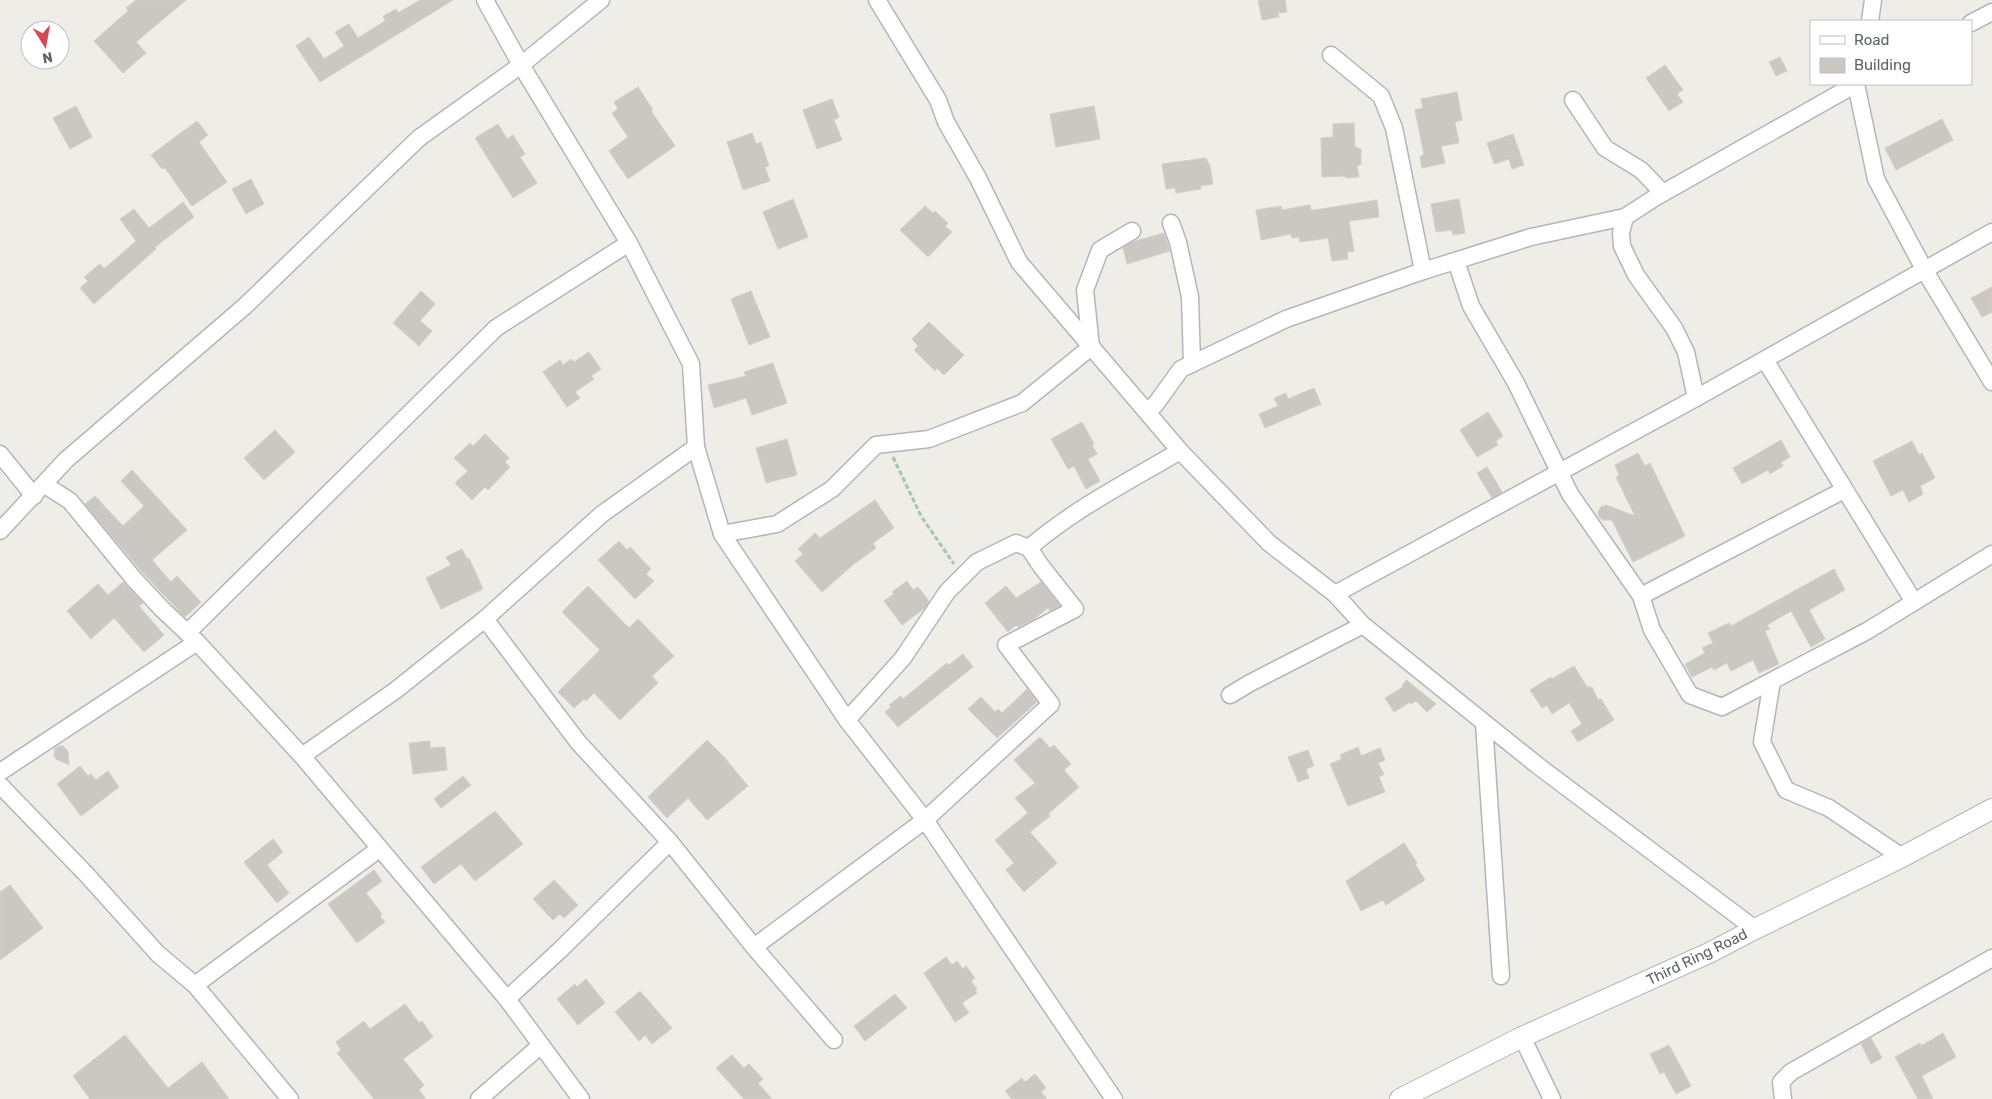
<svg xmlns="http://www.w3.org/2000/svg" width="1992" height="1099" viewBox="0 0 1992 1099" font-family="Rubik,sans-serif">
	<rect width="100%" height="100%" fill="#efede8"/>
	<g fill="#cbc8c4" stroke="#d4cec7">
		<path d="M136,0H186L136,42L146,53L123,73L94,41L128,11L126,8Z"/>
		<path d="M420,0H453L320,82L296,46L309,37L324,59L344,46L335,32L349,24L358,38L385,21L383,16L396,9L398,13Z"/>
		<path d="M1258,0H1285L1287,12L1278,13L1279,17L1262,20Z"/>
		<path d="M1780,57L1787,71L1776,76L1769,62Z"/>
		<path d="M1665,65L1683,90L1677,94L1683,102L1669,111L1646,78Z"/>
		<path d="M638,87L653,110L651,111L675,146L628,179L609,151L628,137L612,113L618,109L614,102Z"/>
		<path d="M1457,92L1462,120L1455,122L1459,143L1441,146L1445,163L1422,168L1420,156L1424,155L1415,110L1423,108L1421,99Z"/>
		<path d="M832,99L839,117L834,120L842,140L817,149L803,110Z"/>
		<path d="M76,106L92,137L70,149L53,118Z"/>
		<path d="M1094,106L1100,139L1056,147L1050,114Z"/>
		<path d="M1942,119L1953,140L1896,170L1885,148Z"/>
		<path d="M197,121L208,135L199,142L227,182L192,206L165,168L162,169L151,155Z"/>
		<path d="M1354,123L1355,147L1361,149V164L1357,166L1359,177L1347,178L1344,176L1322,177L1321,138L1333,137V124Z"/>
		<path d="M498,124L507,139L513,135L525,154L520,157L537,183L513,198L475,138Z"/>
		<path d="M752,133L756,144L761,142L769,166L765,167L770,181L743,190L727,142Z"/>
		<path d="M1513,134L1524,165L1512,169L1509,159L1494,164L1487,143Z"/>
		<path d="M1206,158L1210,166L1213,184L1200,186L1201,189L1176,193L1175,188L1166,189L1162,164Z"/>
		<path d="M251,179L264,204L246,214L232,189Z"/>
		<path d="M793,199L808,237L778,249L763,212Z"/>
		<path d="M1459,199L1465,233L1453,235L1452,230L1436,232L1431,204Z"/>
		<path d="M1377,200L1379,217L1349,221L1354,251L1347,252L1348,259L1332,261L1328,238L1300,242L1299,237L1292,238L1291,234L1261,240L1256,210L1281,206L1282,210L1310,205L1311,210H1315Z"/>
		<path d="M183,202L194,217L155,247L156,249L94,304L80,288L88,281L84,277L100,264L104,269L136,241L120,219L134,209L149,228Z"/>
		<path d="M925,206L933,213L935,211L948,223L945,226L952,232L928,257L900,230Z"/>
		<path d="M1164,233L1170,251L1127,264L1123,248L1132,242Z"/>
		<path d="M1992,287V312L1982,317L1971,298Z"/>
		<path d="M421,291L435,304L420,321L432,331L419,346L393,323Z"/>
		<path d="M751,291L770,337L749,345L731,299Z"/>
		<path d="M929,322L964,355L944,375L937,368L935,371L914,350L918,346L912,339Z"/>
		<path d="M589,352L601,369L591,376L594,379L575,392L580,398L567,407L543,372L560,360L563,365L571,359L574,362Z"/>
		<path d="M773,363L787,403L752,415L746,398L714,408L708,385L746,376L744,372Z"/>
		<path d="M1314,388L1321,404L1265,428L1259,414L1278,406L1274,398L1286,393L1288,399Z"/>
		<path d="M1488,412L1503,436L1496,441L1498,445L1477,457L1460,430Z"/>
		<path d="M1082,422L1094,444L1092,445L1097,454L1088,459L1100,481L1086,489L1074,466L1068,469L1051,439Z"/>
		<path d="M275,430L295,452L264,480L244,458Z"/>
		<path d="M485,434L509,458L505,462L510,467L488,490L485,487L472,500L455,483L468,471L454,458L470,443L473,446Z"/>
		<path d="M787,439L797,475L766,483L756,448Z"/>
		<path d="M1781,440L1790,457L1781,462L1783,466L1770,474L1768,470L1742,484L1733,468Z"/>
		<path d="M1912,441L1919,455L1922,453L1935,478L1920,486L1923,494L1909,502L1903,490L1891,496L1873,461Z"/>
		<path d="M1638,453L1645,466L1650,463L1685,536L1633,562L1612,520H1603L1599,517L1598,512L1601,507L1606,505L1635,516L1616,477L1619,475L1615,465Z"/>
		<path d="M1487,467L1502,492L1492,498L1477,473Z"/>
		<path d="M132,470L187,530L152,560L171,582L177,576L201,602L185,617L142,572L85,504L95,496L123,526L144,506L121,481Z"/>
		<path d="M875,500L894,528L873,543L876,548L854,564L822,592L795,561L803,554L798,549L815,533L820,538Z"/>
		<path d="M619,541L627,550L630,547L651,569L646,574L654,581L635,599L598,560Z"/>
		<path d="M462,549L467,559L469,558L483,589L441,609L426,578L451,565L446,557Z"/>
		<path d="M1834,569L1845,590L1809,610L1825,639L1811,647L1791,611L1767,625L1770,629L1765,631L1779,664L1759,673L1753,660L1731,671L1727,663L1714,670L1712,667L1692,677L1685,664L1705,653L1702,648L1713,643L1708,633L1729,623L1731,626Z"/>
		<path d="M907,581L913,590L918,587L929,601L925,608L902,625L884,601L894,594L892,592Z"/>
		<path d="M123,582L143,603L139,606L164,635L144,652L114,618L91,639L67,611L98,584L108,595Z"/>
		<path d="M1041,582L1060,606L1050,611L1048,608L1034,619L1018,627L1016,625L1008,632L985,603L1006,586L1016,598Z"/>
		<path d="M588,586L629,628L638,619L674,656L652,676L658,683L620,720L594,693L586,701L584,699L574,708L558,692L600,650L562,612Z"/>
		<path d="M963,654L973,667L898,727L885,712L891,707L889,705L901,696L903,699L947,663L949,665Z"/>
		<path d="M1574,666L1587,687H1592L1598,700L1601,699L1614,720L1578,742L1571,731L1582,724L1569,703L1552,714L1547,705L1542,708L1530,690L1551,677L1552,679Z"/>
		<path d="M1407,680L1410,683L1436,704L1427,712L1416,701L1411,704L1410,702L1394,712L1385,698L1403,687L1402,685Z"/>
		<path d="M1027,689L1037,702L997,738L968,709L981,697L995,712L998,709L1002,713Z"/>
		<path d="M1040,737L1050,748L1054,745L1071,764L1064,770L1079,787L1048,814L1050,816L1030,832L1057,863L1024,892L1006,870L1014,863L995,840L1028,813L1015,798L1035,783L1014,760Z"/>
		<path d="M707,740L724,757L748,786L707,820L688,798L667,818L648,797Z"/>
		<path d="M430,741V748L445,747L447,770L413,774L409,743Z"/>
		<path d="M59,746H63L68,751L69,765L56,759L54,756L55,748Z"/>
		<path d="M1358,747L1361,756L1380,748L1385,760L1378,763L1384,774L1379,777L1385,792L1348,806L1330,764L1342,759L1340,755Z"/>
		<path d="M1308,750L1314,766L1306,769L1309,778L1298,782L1288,757Z"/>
		<path d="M80,766L88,776L91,774L96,780L108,771L119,787L81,816L57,784Z"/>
		<path d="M463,776L471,785L441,808L434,799Z"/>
		<path d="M495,811L523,844L475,881L461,864L434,884L421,867Z"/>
		<path d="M273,839L283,852L267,865L289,893L277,903L244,862Z"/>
		<path d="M1404,843L1417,863L1415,864L1425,880L1386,905L1383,900L1361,911L1346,881Z"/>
		<path d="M374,870L382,881L366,893L382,914L380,916L385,922L357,943L328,904Z"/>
		<path d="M554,880L578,905L564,918L560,914L553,920L533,899Z"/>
		<path d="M10,885L43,928L0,960V892Z"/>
		<path d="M946,957L952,965L957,961L963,969L966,966L975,978L971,981L977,989L975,990L977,993L962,1003L969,1013L955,1022L924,973Z"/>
		<path d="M586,979L605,1003L578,1025L557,999L575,984L577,987Z"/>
		<path d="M640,991L672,1028L652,1044L645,1035L639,1041L615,1012Z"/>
		<path d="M895,994L907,1008L865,1041L854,1026Z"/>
		<path d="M405,1004L419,1023L422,1021L433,1037L403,1059L424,1085L419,1090L426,1099H374L337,1053L341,1050L336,1042L364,1021L370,1029Z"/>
		<path d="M1943,1033L1956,1057L1922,1076L1933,1099H1918L1895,1057L1920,1043L1921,1046Z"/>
		<path d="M125,1035L168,1088L202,1062L229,1099H90L73,1076Z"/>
		<path d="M1871,1038L1882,1058L1871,1064L1861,1044Z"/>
		<path d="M1669,1045L1691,1086L1676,1094L1664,1072L1660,1074L1650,1054Z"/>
		<path d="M732,1055L744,1068L749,1064L763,1079L758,1083L772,1099H744L716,1068Z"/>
		<path d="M1035,1074L1046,1088L1041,1092L1047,1099H1012L1005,1091L1022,1078L1025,1082Z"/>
	</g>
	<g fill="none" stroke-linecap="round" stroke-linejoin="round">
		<defs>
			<g id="minor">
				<path d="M485,0L521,65L629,243L691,364L696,447L722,534L847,720L925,820L1114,1099"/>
				<path d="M877,0L938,100L946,122L978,178L1019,262L1180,451L1269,543L1335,594L1363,625L1537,765L1755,929"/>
				<path d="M1870,21L1873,0"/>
				<path d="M1971,23L1992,12"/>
				<path d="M1331,55L1381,96L1394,128L1423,271"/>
				<path d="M1856,84L1876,179L1925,271L1992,382"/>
				<path d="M1573,100L1605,148L1641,170L1663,193"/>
				<path d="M1171,223L1178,242L1190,297L1192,364"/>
				<path d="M1456,261L1471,306L1516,383L1570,494L1641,596L1652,630L1690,695L1722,707L1867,631L1992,554"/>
				<path d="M1765,360L1914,602"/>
				<path d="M1696,398L1686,352L1674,328L1636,275L1622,246L1621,233L1625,217L1656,197L1856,84"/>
				<path d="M1146,410L1155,405L1181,369L1286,319L1423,271L1531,237L1625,217"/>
				<path d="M0,454L34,496"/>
				<path d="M45,485L70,501L134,579L162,609L197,642L302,756L507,999L581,1099"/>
				<path d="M0,531L66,460L245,306L419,138L521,65L601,0"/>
				<path d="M722,534L777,524L832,489L876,445L929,439L1022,403L1091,347L1085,290L1100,250L1132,231"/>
				<path d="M1335,594L1696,398L1992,232"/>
				<path d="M1641,596L1844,490"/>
				<path d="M485,619L578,742L670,842L754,947L834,1040"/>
				<path d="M187,633L496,328L629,243"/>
				<path d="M1772,681L1762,742L1786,790L1829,808L1902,857"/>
				<path d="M1230,695L1250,683L1363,625"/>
				<path d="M847,720L903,658L947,592L977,562L1016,543L1029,548"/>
				<path d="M1484,723L1501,976"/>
				<path d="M302,756L396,690L485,619L602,514L696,447"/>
				<path d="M0,772L197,642"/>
				<path d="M0,785L87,875L158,954L195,985L290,1099"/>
				<path d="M754,947L925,820L1051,704L1006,645L1075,609L1041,566L1029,548C1074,509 1129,481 1180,451"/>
				<path d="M195,985L379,849"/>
				<path d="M507,999L560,950L670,842"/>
				<path d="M1522,1037L1552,1099"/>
				<path d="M479,1099L541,1045"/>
				<path d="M1783,1099L1781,1082L1791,1072L1992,958"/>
			</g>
			<path id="tertiary" d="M1400,1099L1522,1037L1709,953L1755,929L1902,857L1992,809"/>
		</defs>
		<use href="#minor" stroke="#b3b6b8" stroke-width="19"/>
		<use href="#tertiary" stroke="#b3b6b8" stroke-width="22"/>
		<path stroke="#a4c7a7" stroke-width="3" stroke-dasharray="5 2.5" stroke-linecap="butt" d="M893,457L921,516L954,564"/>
		<use href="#minor" stroke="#fff" stroke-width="16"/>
		<use href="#tertiary" stroke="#fff" stroke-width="20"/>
	</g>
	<g text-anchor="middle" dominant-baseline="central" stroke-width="5" stroke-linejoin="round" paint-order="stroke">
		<g font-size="15" fill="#5f6466" stroke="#fff">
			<text transform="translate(1697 957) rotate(-26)">Third Ring Road</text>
		</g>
	</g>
	<rect x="1810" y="20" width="162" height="65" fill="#ffffff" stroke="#bfc1c2"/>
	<rect x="1820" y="36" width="25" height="8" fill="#ffffff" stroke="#bfc1c2"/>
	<text x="1854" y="45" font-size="15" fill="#5f6466">Road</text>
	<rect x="1820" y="58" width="25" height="15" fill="#cbc8c4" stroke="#bfc1c2"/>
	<text x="1854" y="70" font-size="15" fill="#5f6466">Building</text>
	<g transform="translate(45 45) rotate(169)"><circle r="24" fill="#ffffff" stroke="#bfc1c2"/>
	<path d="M0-4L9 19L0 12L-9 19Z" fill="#d64855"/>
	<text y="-8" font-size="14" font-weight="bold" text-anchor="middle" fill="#5f6466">N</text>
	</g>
</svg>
